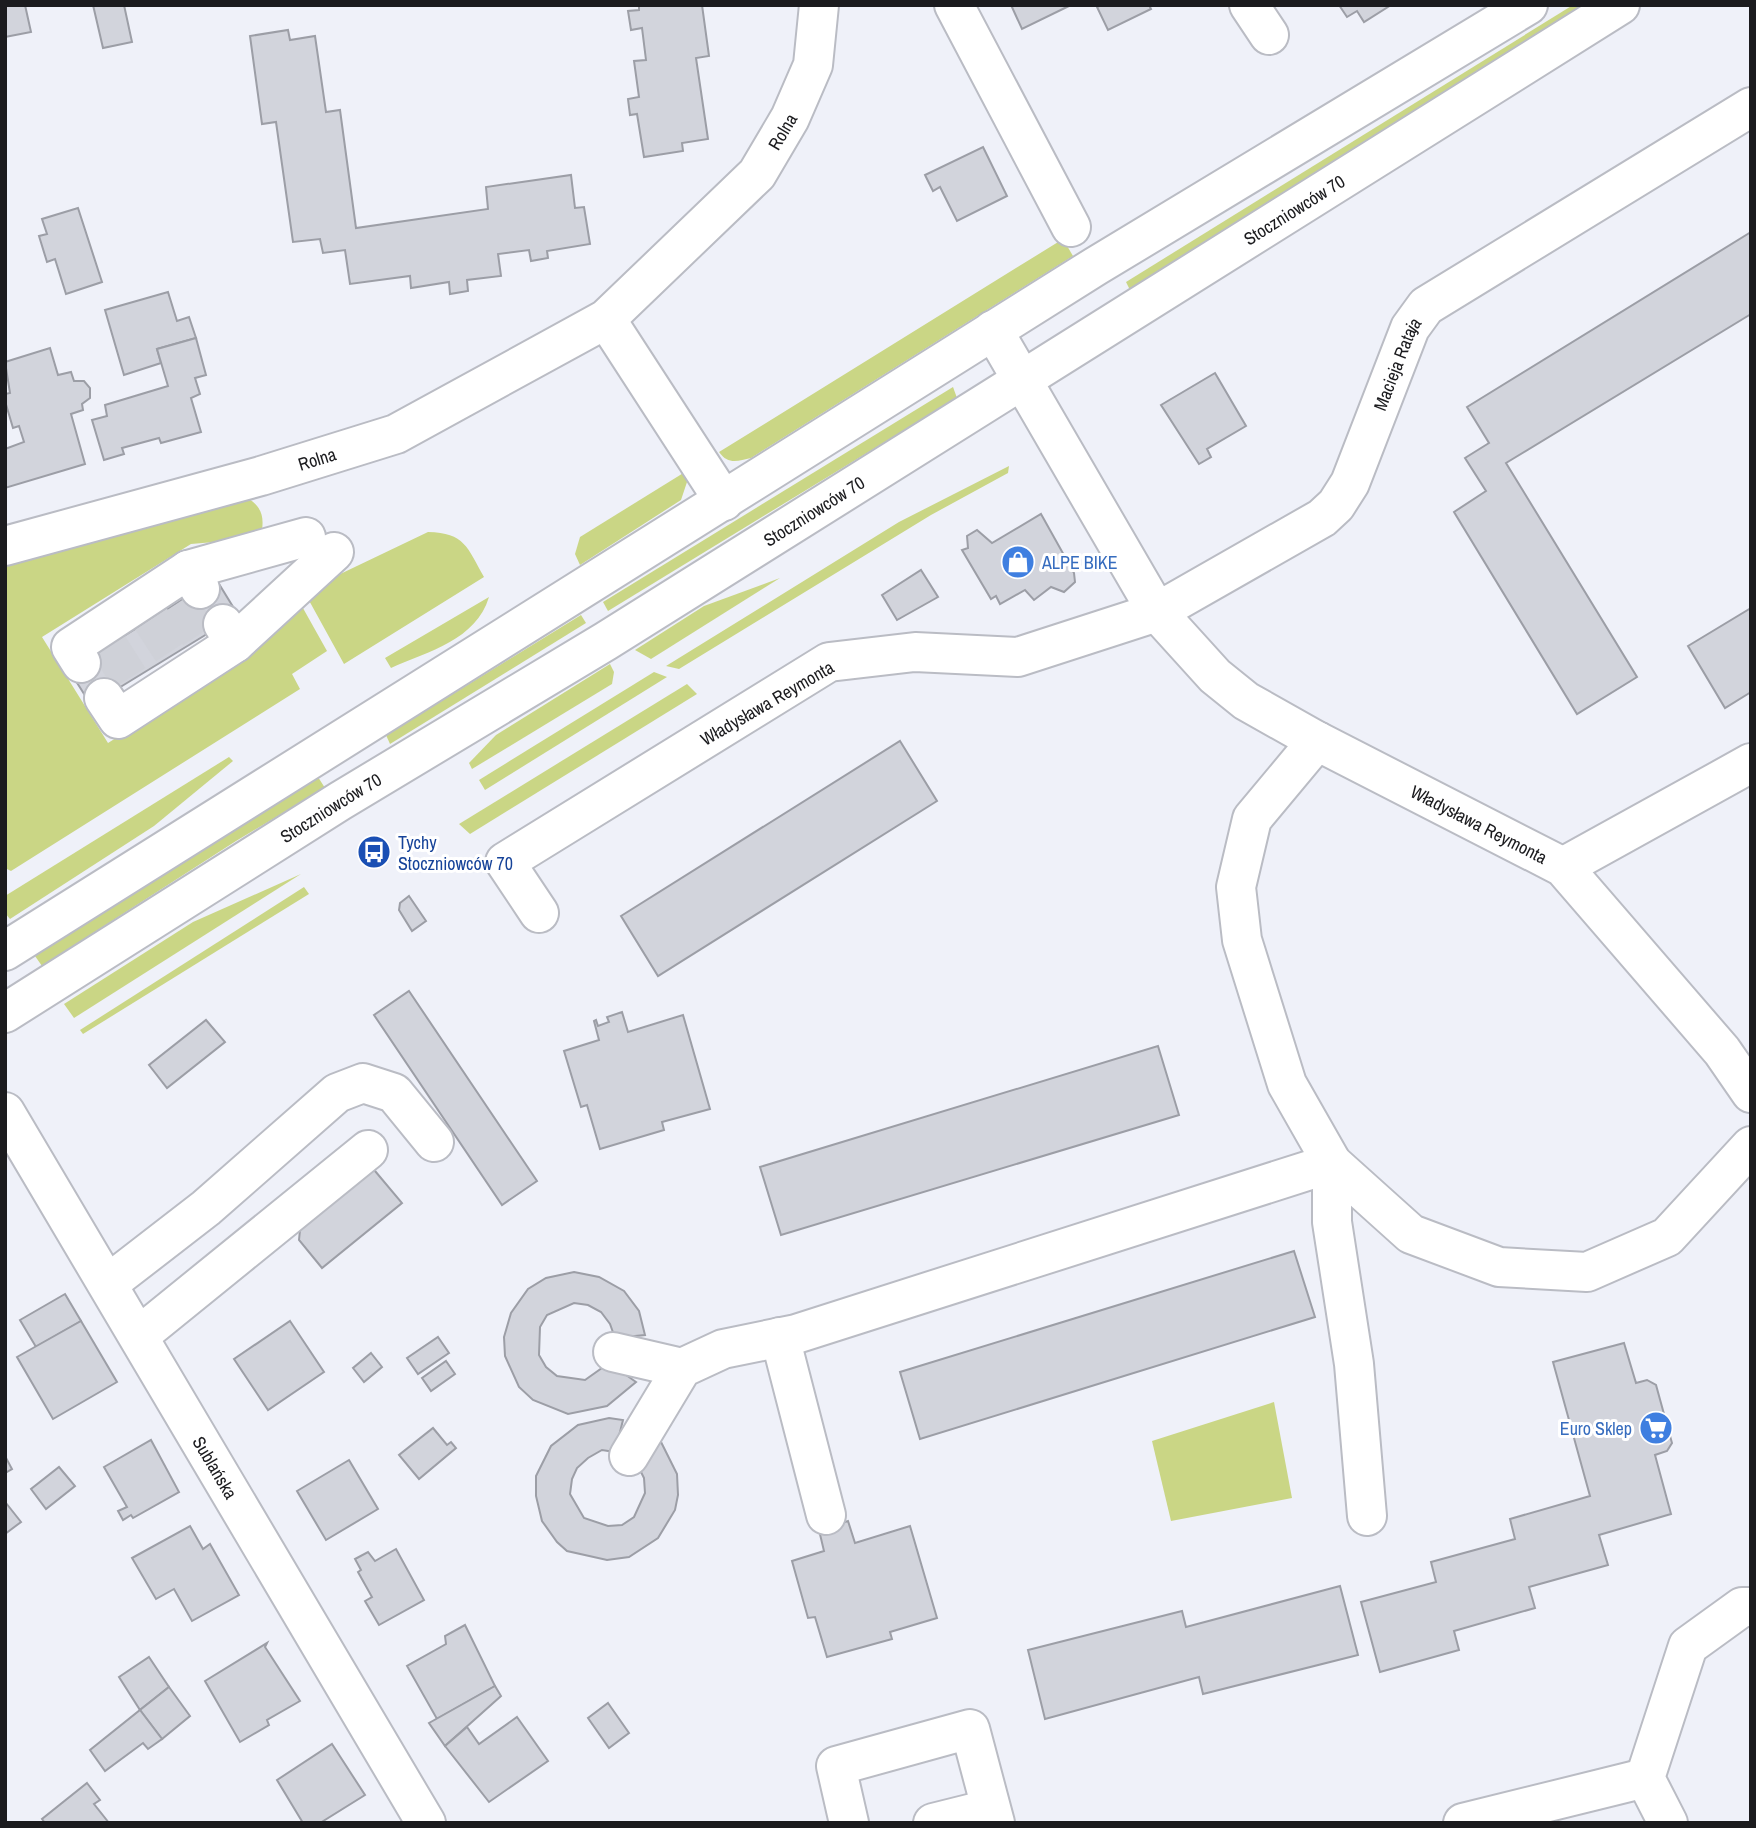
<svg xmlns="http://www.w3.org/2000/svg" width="1756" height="1828" viewBox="0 0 1756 1828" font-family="'Archivo Narrow',sans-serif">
	<rect width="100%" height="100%" fill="#eff1f9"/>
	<g fill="#cad685">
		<path d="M1573,5H1591L1130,290L1126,282Z"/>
		<path d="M1063,239L1073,256L751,458C738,461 728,465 719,452Z"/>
		<path d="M953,387L957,398L608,611L603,602Z"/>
		<path d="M1009,466L1008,473L931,515L679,669L666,666L899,522Z"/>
		<path d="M685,472L687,482L681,500L580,565L575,554L580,537Z"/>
		<path d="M249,499C261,507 264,516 262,530L249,539L191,544L42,637L108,743L255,651L299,601L327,651L292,674L300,689L11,871L5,868V558Z"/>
		<path d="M428,532C465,533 467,547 484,577L344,664L306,595L311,588Z"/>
		<path d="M780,578L651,659L635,650L704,606Z"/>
		<path d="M489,597C476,640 429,651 391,668L385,658Z"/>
		<path d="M581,615L586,623L390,744L386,735Z"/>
		<path d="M610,664L614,672L612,684L472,769L469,763L496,735Z"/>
		<path d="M654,672L667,677L485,790L479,780Z"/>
		<path d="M687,684L697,694L470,834L459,824Z"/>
		<path d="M229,757L233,761L154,826L10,919L5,913V896Z"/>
		<path d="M318,777L325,788L236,841L42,966L35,956Z"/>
		<path d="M301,874L74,1018L64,1004L193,922Z"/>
		<path d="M304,887L309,894L83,1034L80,1030Z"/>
		<path d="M1274,1402L1292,1498L1171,1521L1152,1441Z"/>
	</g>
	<g fill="#d2d4dc" stroke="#9c9ea6" stroke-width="2">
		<path d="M5,5H25L31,32L5,37Z"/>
		<path d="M93,5H124L132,42L103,48Z"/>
		<path d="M639,5H702L709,56L696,58L708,139L682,143L683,151L644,157L637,114L630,115L628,99L639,97L634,61L646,60L642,28L631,30L628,11L639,10Z"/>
		<path d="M1011,5H1071L1022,29Z"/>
		<path d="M1102,5H1149L1151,9L1108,30L1097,7Z"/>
		<path d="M1339,5H1391L1364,22L1357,11L1347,17Z"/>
		<path d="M288,30L290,40L315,36L326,112L340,110L356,228L488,209L486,187L571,175L575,208L584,207L590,244L547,251L548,258L531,261L529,250L498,254L501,276L467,280L468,291L450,294L449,282L411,288L410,276L350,284L345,250L323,253L320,239L293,242L276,122L262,124L250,36Z"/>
		<path d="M983,147L1007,196L957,221L940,187L933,191L925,175Z"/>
		<path d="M78,208L102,282L66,294L55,259L47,262L39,236L47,234L42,219Z"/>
		<path d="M1751,232V314L1506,463L1637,677L1577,714L1454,512L1486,491L1465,458L1489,443L1467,407Z"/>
		<path d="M168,292L177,321L189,317L196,338L157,349L161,363L124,375L105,310Z"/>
		<path d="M196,338L206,375L195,378L200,394L191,398L201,432L161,443L159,438L122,448L124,454L104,460L92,420L107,416L105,405L168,386L157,349Z"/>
		<path d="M50,348L58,375L71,372L74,381H84L90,388V398L82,404L83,410L71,414L85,464L5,488V449L24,442L19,426L13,428L5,401V394L10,393L5,362Z"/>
		<path d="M1215,373L1246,426L1207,449L1211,457L1199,464L1161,405Z"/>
		<path d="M1041,514L1074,573L1075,582L1064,592L1051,587L1034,600L1025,590L1000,604L996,596L991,599L962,550L968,548L967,536L977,530L992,543Z"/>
		<path d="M921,570L938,597L897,620L882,595Z"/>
		<path d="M216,579L238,615L91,705L69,670Z"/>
		<path d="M1751,608V692L1725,708L1688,646Z"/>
		<path d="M900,741L937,801L658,976L621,916Z"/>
		<path d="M409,896L426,921L412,931L399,910L400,903Z"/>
		<path d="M409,991L537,1181L502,1205L374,1015Z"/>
		<path d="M622,1012L628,1032L683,1015L710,1109L662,1122L664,1130L600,1149L587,1105L581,1107L564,1051L599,1040L594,1021L596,1020L598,1026L609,1022L607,1017Z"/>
		<path d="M206,1020L225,1042L167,1088L149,1065Z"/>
		<path d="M1158,1046L1179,1115L781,1235L760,1167Z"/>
		<path d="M370,1165L402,1203L322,1268L299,1240L301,1220Z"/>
		<path d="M1294,1251L1315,1317L920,1439L900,1372Z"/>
		<path d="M574,1272L599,1277L624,1291L639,1311L645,1335L615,1338L610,1324L601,1312L588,1305L574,1303L547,1315L540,1327L539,1355L546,1367L557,1376L585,1380L609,1363L636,1382L607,1406L568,1414L533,1400L519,1387L505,1356L504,1337L511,1313L528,1289L546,1278Z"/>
		<path d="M65,1294L81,1321L36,1347L20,1320Z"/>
		<path d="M81,1321L117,1382L53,1419L17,1357Z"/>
		<path d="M290,1321L324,1372L268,1410L234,1359Z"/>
		<path d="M438,1337L449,1353L418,1374L407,1358Z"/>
		<path d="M1624,1343L1636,1383L1647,1380L1656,1385L1672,1443L1667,1451L1655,1455L1671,1514L1599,1535L1608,1565L1529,1587L1535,1608L1454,1631L1459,1650L1380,1672L1361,1602L1436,1582L1431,1562L1515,1539L1510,1519L1590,1496L1553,1362Z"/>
		<path d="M371,1353L382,1367L364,1382L353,1368Z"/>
		<path d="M446,1361L455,1374L431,1391L422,1378Z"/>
		<path d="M609,1418L623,1420L615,1452L602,1450L588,1458L577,1468L572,1479L570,1494L584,1518L608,1526L622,1525L634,1517L645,1493L644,1478L637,1464L661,1442L677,1474L678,1495L675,1510L658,1538L629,1557L607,1560L567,1551L557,1542L542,1521L536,1496V1476L551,1446L578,1425Z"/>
		<path d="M433,1428L447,1445L451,1442L456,1448L419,1479L399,1455Z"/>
		<path d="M151,1440L179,1492L133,1518L131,1515L123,1520L118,1511L127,1507L104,1467Z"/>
		<path d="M5,1456L12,1469L5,1473Z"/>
		<path d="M349,1460L378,1509L326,1540L297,1491Z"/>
		<path d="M59,1467L75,1486L46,1509L31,1489Z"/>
		<path d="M6,1503L21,1522L5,1534V1504Z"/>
		<path d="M848,1521L855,1543L910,1526L937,1618L890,1632L892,1639L827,1657L815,1617L808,1618L792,1561L824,1551L819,1530L822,1534L834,1532L833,1526Z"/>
		<path d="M190,1526L203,1549L210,1544L239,1595L192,1621L174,1589L156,1599L132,1558Z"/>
		<path d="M396,1549L424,1600L379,1625L365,1601L372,1597L358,1572L361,1570L355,1559L368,1552L375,1561Z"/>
		<path d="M1340,1586L1358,1655L1203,1694L1199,1677L1045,1719L1028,1650L1182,1611L1186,1627Z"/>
		<path d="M465,1625L495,1686L437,1719L407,1666L446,1644L445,1636Z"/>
		<path d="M267,1643L265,1647L300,1701L267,1720L269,1725L240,1742L205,1681Z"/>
		<path d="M149,1657L169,1687L140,1710L119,1677Z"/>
		<path d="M495,1686L501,1696L445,1746L429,1723Z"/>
		<path d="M169,1687L190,1716L162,1739L140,1710Z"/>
		<path d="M608,1703L629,1733L609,1748L588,1718Z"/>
		<path d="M140,1710L162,1739L148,1749L143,1743L105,1771L90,1750Z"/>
		<path d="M517,1717L548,1761L489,1802L445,1746L467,1727L479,1744Z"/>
		<path d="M332,1744L365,1795L320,1823H303L277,1780Z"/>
		<path d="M87,1783L100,1800L94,1804L109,1823H45L42,1819Z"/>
	</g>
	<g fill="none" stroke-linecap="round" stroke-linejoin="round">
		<g stroke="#cfd1d8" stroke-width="38" stroke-dasharray="38 19" stroke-linecap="butt">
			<path d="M178,603L201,638"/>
			<path d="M151,619L174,654"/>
			<path d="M109,646L131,681"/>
		</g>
		<defs>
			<g id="minor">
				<path d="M954,5L1071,227"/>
				<path d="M1249,5L1269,35"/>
				<path d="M606,319L724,501"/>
				<path id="s1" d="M993,330L1157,612L1215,676L1246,701L1317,741L1563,867L1722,1051L1751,1093"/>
				<path id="s2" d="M5,546L261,476L396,434L606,319L757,174L790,118L813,65L819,5"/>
				<path d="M200,589L188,570L306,537"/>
				<path d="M223,624L235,643L334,552"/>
				<path d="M81,663L71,647L188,570"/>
				<path d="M104,698L118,719L235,643"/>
				<path d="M1317,741L1252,819L1236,887L1242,940L1287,1084L1332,1163L1411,1234L1499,1267L1587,1272L1667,1237L1751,1146"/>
				<path d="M1563,867L1751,763"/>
				<path id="s3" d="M539,913L505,862L829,662L915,652L1018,657L1157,612L1322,518L1336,505L1350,483L1410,328L1426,306L1751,107"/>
				<path d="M5,951L1096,266L1528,5"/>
				<path id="s4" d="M5,1013L340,801L606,641L1620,5"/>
				<path id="s5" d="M5,1112L426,1823"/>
				<path d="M1332,1163V1222L1354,1364L1367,1516"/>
				<path d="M109,1283L206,1208L337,1093L363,1083L394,1093L434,1142"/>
				<path d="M140,1335L368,1150"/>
				<path d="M780,1337L826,1515"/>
				<path d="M613,1352L682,1368"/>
				<path d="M629,1456L682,1368L723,1349L796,1334L1332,1163"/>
				<path d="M849,1823L836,1766L970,1729L995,1823"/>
				<path d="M933,1823L989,1809"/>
				<path d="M1463,1823L1645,1778"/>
				<path d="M1668,1823L1645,1778L1688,1646L1742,1607H1751"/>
			</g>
		</defs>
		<use href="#minor" stroke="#babcc4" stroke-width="42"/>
		<use href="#minor" stroke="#fff" stroke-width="38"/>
	</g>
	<defs>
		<symbol id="shop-disc" viewBox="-11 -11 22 22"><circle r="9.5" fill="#3f7fe0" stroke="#fff"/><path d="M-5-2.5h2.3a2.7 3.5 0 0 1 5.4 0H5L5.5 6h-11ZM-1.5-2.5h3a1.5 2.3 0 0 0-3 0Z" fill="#fff"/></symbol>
		<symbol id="bus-disc" viewBox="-11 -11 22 22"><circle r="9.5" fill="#1a4fb4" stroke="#fff"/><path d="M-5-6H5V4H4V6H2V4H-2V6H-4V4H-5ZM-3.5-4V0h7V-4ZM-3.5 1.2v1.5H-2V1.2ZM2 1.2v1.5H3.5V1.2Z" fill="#fff"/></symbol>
		<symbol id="supermarket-disc" viewBox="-11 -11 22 22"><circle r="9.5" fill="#3f7fe0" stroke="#fff"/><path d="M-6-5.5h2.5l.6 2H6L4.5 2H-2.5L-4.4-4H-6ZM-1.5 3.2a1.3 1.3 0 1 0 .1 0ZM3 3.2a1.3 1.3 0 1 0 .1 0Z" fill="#fff"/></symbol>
	</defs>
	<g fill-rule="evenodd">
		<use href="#shop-disc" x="999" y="543" width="38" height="38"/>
		<use href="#bus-disc" x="355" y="833" width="38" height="38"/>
		<use href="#supermarket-disc" x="1637" y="1409" width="38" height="38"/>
	</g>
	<g text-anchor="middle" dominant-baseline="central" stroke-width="6" stroke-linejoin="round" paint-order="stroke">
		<g font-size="18" fill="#1b1b1e" stroke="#fff">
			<text stroke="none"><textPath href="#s2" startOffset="905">Rolna</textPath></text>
			<text stroke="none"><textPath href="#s4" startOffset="1519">Stoczniowców 70</textPath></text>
			<text stroke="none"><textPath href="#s3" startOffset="1141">Macieja Rataja</textPath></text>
			<text stroke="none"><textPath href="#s2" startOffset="324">Rolna</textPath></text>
			<text stroke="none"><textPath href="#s4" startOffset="952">Stoczniowców 70</textPath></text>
			<text transform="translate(767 703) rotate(-30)">Władysława Reymonta</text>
			<text stroke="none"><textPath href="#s4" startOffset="385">Stoczniowców 70</textPath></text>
			<text stroke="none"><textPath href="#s1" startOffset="716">Władysława Reymonta</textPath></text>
			<text stroke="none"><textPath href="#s5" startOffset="413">Sublańska</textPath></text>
		</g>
		<g font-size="18" fill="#366cbe" stroke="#fff" text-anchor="start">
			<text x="1042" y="562">ALPE BIKE</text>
			<text x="1632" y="1428" text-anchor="end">Euro Sklep</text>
		</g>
		<g font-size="18" fill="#164399" stroke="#fff" text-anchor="start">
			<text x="398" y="842">Tychy<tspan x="398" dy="21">Stoczniowców 70</tspan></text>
		</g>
	</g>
	<rect width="1756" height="1828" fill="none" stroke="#1b1b1e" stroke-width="14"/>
</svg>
